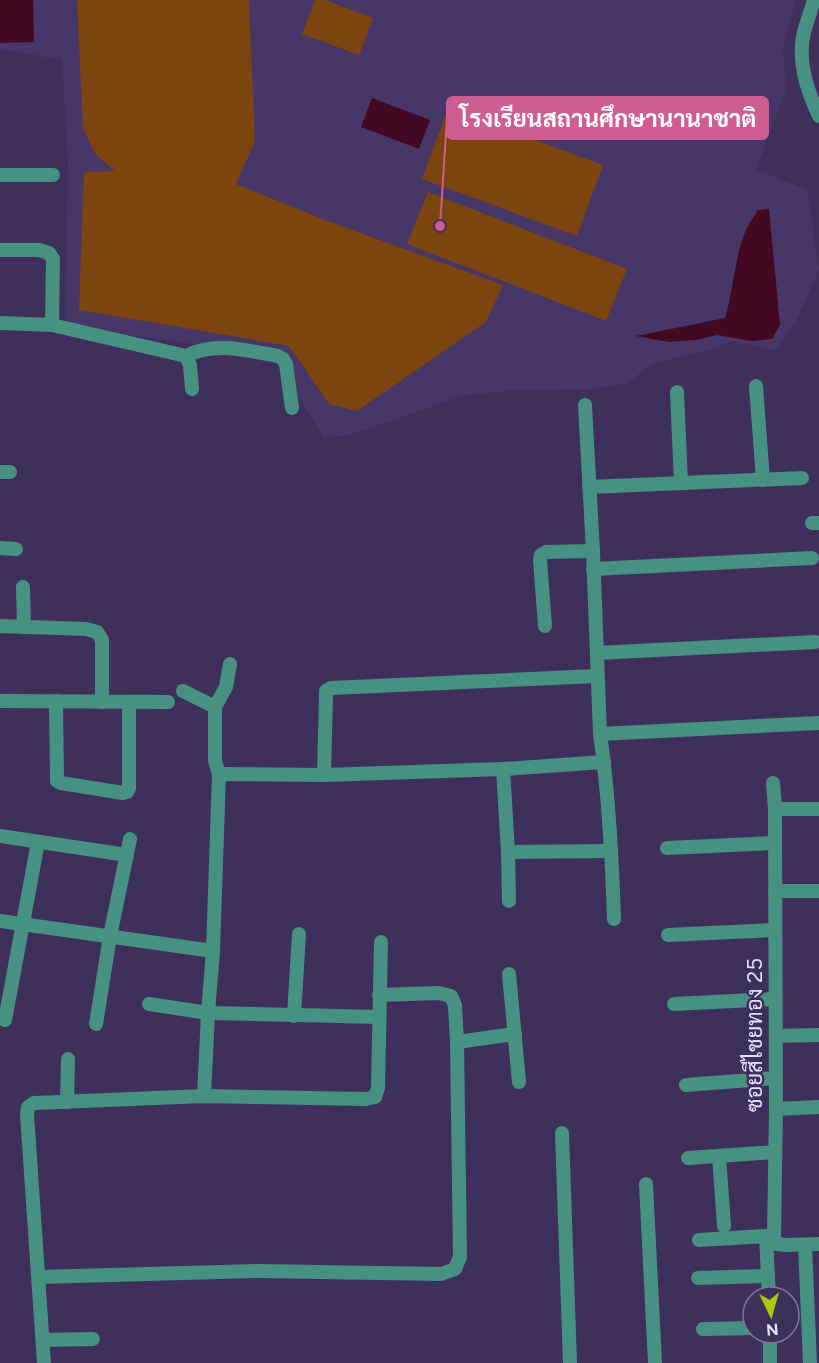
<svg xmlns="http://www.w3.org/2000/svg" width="819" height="1363" viewBox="0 0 819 1363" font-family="Figtree,Sarabun,sans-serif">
	<rect width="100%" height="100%" fill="#3f305b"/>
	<path fill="#473668" d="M0,0H796L783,47L786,89L756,170L807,190L819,269L796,322L776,350L733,341L702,352L678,357L651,365L627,383L592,389L509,391L464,395L379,425L344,436L323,437L274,356L65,325L68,163L62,60L0,49Z"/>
	<g fill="#7c440e">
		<path d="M77,0H249L255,141L236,184L325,220L503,285L486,322L357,411L329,404L289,346L79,310L84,172L115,171L96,155L83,129Z"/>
		<path d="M315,0H325L373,18L359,55L302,34Z"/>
		<path d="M448,108L603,165L577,236L422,179Z"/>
		<path d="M428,192L627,269L606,321L407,244Z"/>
	</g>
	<g fill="#430923">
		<path d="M0,0H33L34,42L0,43Z"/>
		<path d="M372,98L430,120L419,149L361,127Z"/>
		<path d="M769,209L780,325L772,339L752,341L717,335L696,340L669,342L636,336L725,318C734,289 734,258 746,230C749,223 754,217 758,210Z"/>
	</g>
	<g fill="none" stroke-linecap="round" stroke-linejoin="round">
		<g stroke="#479182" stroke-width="14">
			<path d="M814,0C811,11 807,21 804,32C797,61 807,90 819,116"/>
			<path d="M0,175H53"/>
			<path d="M0,250H39L49,253L53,259L52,325"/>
			<path d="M0,323L52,325L186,356L190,365L192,389"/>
			<path d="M186,356C215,341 248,351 278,356L283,359L286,364L292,408"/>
			<path d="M756,386L763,480"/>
			<path d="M677,392L681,483"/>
			<path d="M585,405L593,551L600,734C609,795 612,857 614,919"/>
			<path d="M0,472H10"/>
			<path d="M589,487L802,478"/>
			<path d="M812,523H819"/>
			<path d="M0,548L16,549"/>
			<path d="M593,569L812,558"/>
			<path d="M23,587L24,627"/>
			<path d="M0,626L86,629L97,632L102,640V702"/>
			<path d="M545,626L540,560L541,555L546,552L593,551"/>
			<path d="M597,653L815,642"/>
			<path d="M183,691L215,707"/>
			<path d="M0,701L168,702"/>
			<path d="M56,701L57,781L61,783L123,793L127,792L129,788V702"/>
			<path d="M600,734L819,723"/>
			<path d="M503,769L508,852L611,851"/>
			<path d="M219,774L324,775L503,769L604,762"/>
			<path d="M324,775L326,696V691L331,688L597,676"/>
			<path d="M773,783L775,809L776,1109L774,1238L777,1244L786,1245L819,1244"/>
			<path d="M775,809H819"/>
			<path d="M0,836L127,855"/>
			<path d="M667,848L775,843"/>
			<path d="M508,852L509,901"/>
			<path d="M775,891H819"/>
			<path d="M0,921L213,951"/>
			<path d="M668,935L775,930"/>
			<path d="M509,974L519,1082"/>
			<path d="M149,1004L208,1013L379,1017"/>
			<path d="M674,1004L775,999"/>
			<path d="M294,1016L299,934"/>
			<path d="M5,1020L38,842"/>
			<path d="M96,1024L110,936L130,839"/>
			<path d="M776,1036L819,1035"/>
			<path d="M457,1042L515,1034"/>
			<path d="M686,1085L776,1078"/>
			<path d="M204,1096L208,1013L213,951L219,774L215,761V707L226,687L230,664"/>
			<path d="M67,1102L68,1059"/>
			<path d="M776,1109L819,1107"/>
			<path d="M562,1133L570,1363"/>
			<path d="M719,1156L724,1226"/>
			<path d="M688,1158L775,1152"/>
			<path d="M646,1184L655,1363"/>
			<path d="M699,1240L766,1236L769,1297"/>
			<path d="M805,1245L810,1363"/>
			<path d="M39,1277L257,1271L441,1274L455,1269L460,1257L457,1042L455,1005L451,996L439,993L379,995"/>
			<path d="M698,1278L768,1276"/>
			<path d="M703,1329L753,1328"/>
			<path d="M770,1333V1363"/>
			<path d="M43,1340L93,1339"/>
			<path d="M44,1363L27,1114L28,1107L34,1103L204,1096L366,1099L375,1097L378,1088L381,942"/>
		</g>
	</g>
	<g text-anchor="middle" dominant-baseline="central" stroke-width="5" stroke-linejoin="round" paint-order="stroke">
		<g font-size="22" fill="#e5def9" stroke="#3f305b">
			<text transform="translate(754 1035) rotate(-90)">ซอยสีไชยทอง 25</text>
		</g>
	</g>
	<path fill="none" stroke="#ce5d92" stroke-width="2" d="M440 226L447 118"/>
	<circle fill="#ce5d92" stroke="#3f305b" stroke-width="2" cx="440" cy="226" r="6"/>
	<rect fill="#ce5d92" stroke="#ce5d92" stroke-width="2" x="447" y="97" width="321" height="42" rx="6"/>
	<g font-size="24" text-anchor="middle" font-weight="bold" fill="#fff">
		<text x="608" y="127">โรงเรียนสถานศึกษานานาชาติ</text>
	</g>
	<g transform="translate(771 1315) rotate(175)"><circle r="28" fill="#3f305b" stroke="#81769a" stroke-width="1.5"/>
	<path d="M0-4.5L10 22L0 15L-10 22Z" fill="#adc60e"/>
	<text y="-9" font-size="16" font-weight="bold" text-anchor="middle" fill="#e5def9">N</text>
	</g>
</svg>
